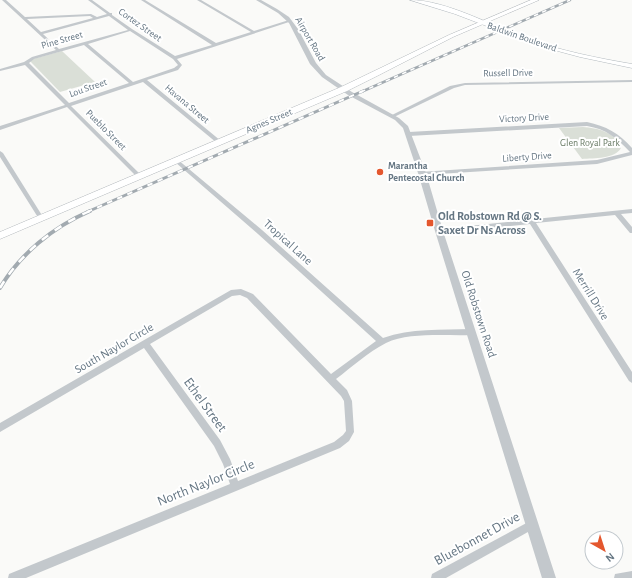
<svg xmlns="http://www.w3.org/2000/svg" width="632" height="578" viewBox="0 0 632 578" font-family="'Alegreya Sans',sans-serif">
	<rect width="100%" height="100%" fill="#fafaf8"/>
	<g fill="#dadfd7">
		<path d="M62,51L95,82L60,92L30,61L33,59Z"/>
		<path d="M583,127C597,128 616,132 621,148C615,159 594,158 582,159L559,128Z"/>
	</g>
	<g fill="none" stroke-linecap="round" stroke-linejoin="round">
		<defs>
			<path id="secondary" d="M410,0C447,0 494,27 528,39C562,51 597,58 632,64V68L580,57L539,46L455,14Z"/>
			<path id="primary" d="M531,0H539L453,37L379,75L347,91L0,239V232L341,87L449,35Z"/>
		</defs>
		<use href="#secondary" stroke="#b3babf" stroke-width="1"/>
		<use href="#primary" stroke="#b5babe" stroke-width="1"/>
		<g fill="#c3c8cc" fill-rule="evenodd">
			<path d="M2,0H6L25,17L91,14L97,17L107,14L88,0H92L110,13H112V15L132,29L175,56L212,45L141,0H145L216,43L251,32L197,0H201L254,31L289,20L292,21L177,59L182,65L178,70L147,80L221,141V143H217L143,82L71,106L141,175L142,176L139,178L137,177L67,107L0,130V126L65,105L25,65L0,71V69L24,62L32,57L56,50ZM90,16L93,18L41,32L27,19ZM109,16L128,30L59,49L43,34ZM130,31L173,59L178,65L174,68L133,82L88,44ZM84,45L129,83L69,103L29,63L34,59Z"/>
			<path d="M632,80V82L465,85L454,88L394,117L390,116L450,86L465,83Z"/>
			<path d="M587,122C606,126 619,133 632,148V155L597,164L422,175L420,174V172L597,160L630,152C617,138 606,129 587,126L409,136L406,134L409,132Z"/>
			<path d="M0,151L3,153L43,217L44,218L43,219H39L0,157Z"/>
			<path d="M177,159L262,230L383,338C411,328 441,330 471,329L474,330L475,332L474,334L471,335C445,336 409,332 386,343C368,352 352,367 336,379L347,390L352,401L354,432L349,441L340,448L26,578H8L9,574L230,484L223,464L214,446L144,348L0,432V423L231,290L241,289L253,294L331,374L376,341L258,234L175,162L174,161ZM240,295L247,298L341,396L344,401L346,431L343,435L334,442L238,481L230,459L220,440L150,344L232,296Z"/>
			<path d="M632,209V213L621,214L632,227V233H630L615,215L536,223L632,372V383L629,381L530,224L439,233L436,231L439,229Z"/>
			<path d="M532,520L535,522L537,525L535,528L446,578H431L432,574Z"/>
			<path d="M632,571V578H614L615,574Z"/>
		</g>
		<path fill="#c3c8cc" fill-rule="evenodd" d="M256,0H261L277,9L289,17L298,29L316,63L326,75L352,92L399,118L408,126L426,173L443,231L556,578H542L435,231L418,173L403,128L395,120L348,95L322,77L310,64L289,23L278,13Z"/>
		<use href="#secondary" fill="#fff" fill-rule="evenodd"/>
		<use href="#primary" fill="#fff" fill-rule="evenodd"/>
		<defs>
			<path id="rail-far2" d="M361,92L570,0"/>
			<path id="rail-far1" d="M87,212L363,91"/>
			<path id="rail" d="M0,288C20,254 53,227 90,211"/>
		</defs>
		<use href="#rail-far2" stroke="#a2aab0" stroke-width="2.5"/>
		<use href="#rail-far1" stroke="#a2aab0" stroke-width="3"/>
		<use href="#rail" stroke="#a2aab0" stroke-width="4"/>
		<use href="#rail-far2" stroke="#fff" stroke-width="1.5" stroke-dasharray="4.5" stroke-linecap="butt"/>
		<use href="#rail-far1" stroke="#fff" stroke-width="2" stroke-dasharray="5.5" stroke-linecap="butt"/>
		<use href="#rail" stroke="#fff" stroke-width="2.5" stroke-dasharray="8" stroke-linecap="butt"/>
	</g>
	<g fill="#e4572e" stroke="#fff" stroke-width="1.5">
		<circle cx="380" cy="172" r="4"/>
		<rect x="426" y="219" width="8" height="8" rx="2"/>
	</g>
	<g text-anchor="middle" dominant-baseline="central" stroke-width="4" stroke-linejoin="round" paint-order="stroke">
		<g font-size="10" fill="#657683" stroke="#fff">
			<text transform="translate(140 25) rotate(35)">Cortez Street</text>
			<text transform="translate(522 37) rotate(19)">Baldwin Boulevard</text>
			<text transform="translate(310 39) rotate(60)">Airport Road</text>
			<text transform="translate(62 40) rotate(-16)">Pine Street</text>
			<text transform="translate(508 73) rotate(-1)">Russell Drive</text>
			<text transform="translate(88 88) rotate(-19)">Lou Street</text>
			<text transform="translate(187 104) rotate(40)">Havana Street</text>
			<text transform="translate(524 118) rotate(-3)">Victory Drive</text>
			<text transform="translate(269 121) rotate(-23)">Agnes Street</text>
			<text transform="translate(106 130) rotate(45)">Pueblo Street</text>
			<text transform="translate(527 157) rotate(-4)">Liberty Drive</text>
		</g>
		<g font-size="10" fill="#687a64" stroke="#fff">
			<text x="590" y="143">Glen Royal Park</text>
		</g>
		<g font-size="10" font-weight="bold" fill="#657683" stroke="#fff" text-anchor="start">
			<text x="388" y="166">Marantha<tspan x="388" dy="12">Pentecostal Church</tspan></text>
		</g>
		<g font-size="12" font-weight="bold" fill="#657683" stroke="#fff" text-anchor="start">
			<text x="438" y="216">Old Robstown Rd @ S.<tspan x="438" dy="14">Saxet Dr Ns Across</tspan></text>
		</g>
		<g font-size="12" fill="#657683" stroke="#fff">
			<text transform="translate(288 242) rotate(42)">Tropical Lane</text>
			<text transform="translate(591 294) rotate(58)">Merrill Drive</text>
			<text transform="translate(479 314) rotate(72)">Old Robstown Road</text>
			<text transform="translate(114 348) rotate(-30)">South Naylor Circle</text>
		</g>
		<g font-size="14" fill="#657683" stroke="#fff">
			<text transform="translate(205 405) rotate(54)">Ethel Street</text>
			<text transform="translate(206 483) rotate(-22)">North Naylor Circle</text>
			<text transform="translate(477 539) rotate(-29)">Bluebonnet Drive</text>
		</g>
	</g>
	<g transform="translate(604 550) rotate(141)"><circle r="19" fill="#ffffff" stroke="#c1c8cd"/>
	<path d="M0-3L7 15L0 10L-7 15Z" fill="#e4572e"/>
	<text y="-6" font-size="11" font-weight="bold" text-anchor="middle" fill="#657683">N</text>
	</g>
</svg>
